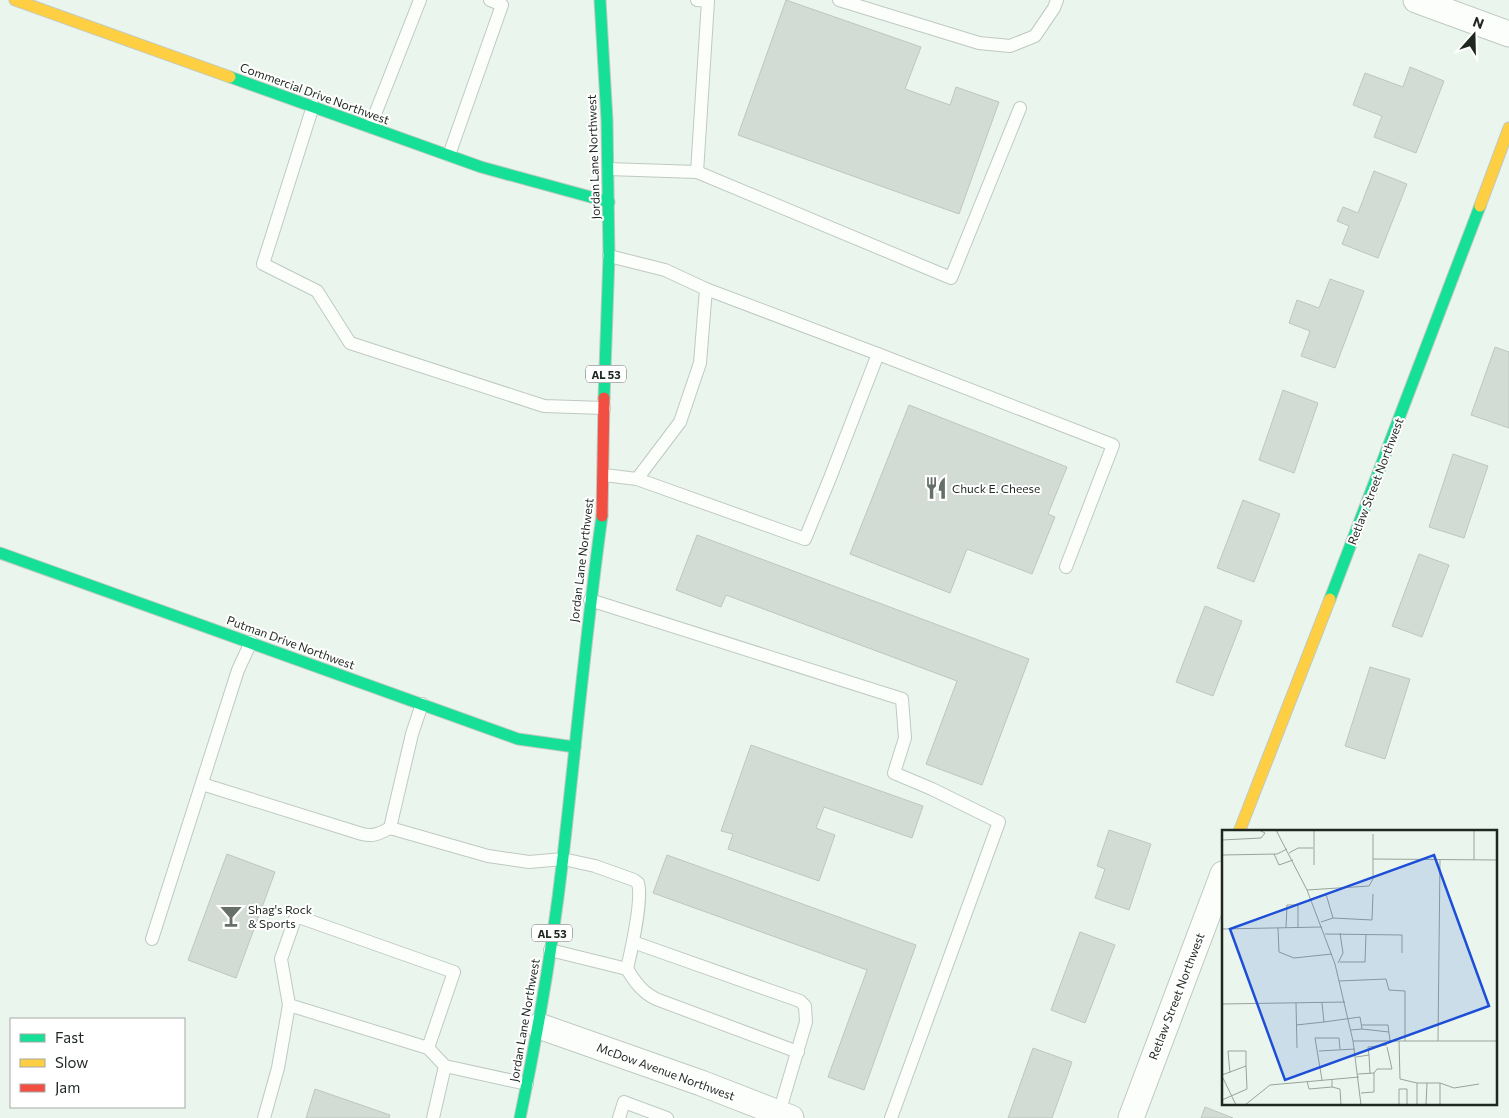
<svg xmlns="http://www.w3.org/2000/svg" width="1509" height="1118" viewBox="0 0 1509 1118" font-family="Commissioner,sans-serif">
	<rect width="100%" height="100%" fill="#eaf6ed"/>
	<g fill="#d3dbd5" stroke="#bdc6bf">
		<path d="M786,0L921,47L905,89L950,105L956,87L999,102L959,214L738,135Z"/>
		<path d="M1410,67L1444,81L1416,153L1374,137L1382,116L1353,105L1365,73L1403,87Z"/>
		<path d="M1374,171L1407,184L1378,258L1342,244L1349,226L1337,221L1343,207L1358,213Z"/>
		<path d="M1330,279L1364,291L1335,368L1301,356L1310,331L1289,323L1297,300L1319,308Z"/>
		<path d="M1495,347L1509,352V428L1471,415Z"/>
		<path d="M1283,390L1318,403L1294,473L1259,460Z"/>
		<path d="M909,405L1067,467L1048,514L1055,517L1032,574L967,549L950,593L850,554Z"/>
		<path d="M1453,454L1488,466L1464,538L1429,527Z"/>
		<path d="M1243,500L1280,514L1254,582L1217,568Z"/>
		<path d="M697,535L1029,659L982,785L926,764L957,681L726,595L721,607L676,590Z"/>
		<path d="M1419,554L1449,565L1422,637L1392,626Z"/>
		<path d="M1205,606L1242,621L1213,696L1176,682Z"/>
		<path d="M1370,667L1410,679L1385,759L1345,746Z"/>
		<path d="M751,745L923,806L912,838L824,807L816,828L835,835L819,881L728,849L733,834L721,831Z"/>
		<path d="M1109,830L1151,844L1129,910L1095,898L1105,869L1097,866Z"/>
		<path d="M227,854L275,872L236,978L188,960Z"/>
		<path d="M667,855L916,945L864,1090L828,1077L867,970L653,893Z"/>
		<path d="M1080,932L1115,945L1085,1023L1051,1010Z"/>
		<path d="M1033,1048L1072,1062L1052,1118H1008Z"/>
		<path d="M315,1089L390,1115L389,1118H306Z"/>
		<path d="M1205,1107L1233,1118H1201Z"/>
	</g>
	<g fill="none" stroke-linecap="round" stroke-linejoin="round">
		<defs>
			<g id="lane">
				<path d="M839,0L979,43L1010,46L1035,36L1054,8L1057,0"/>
				<path d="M313,106L263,264L317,291L350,343L544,406L604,408"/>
				<path d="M370,127L420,0"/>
				<path d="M449,155L502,5L490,0"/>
				<path d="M608,169L697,172L708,1L697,0"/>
				<path d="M697,172L951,278L1020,108"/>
				<path d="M609,256L665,270L706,289L878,354L1113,445L1066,567"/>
				<path d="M604,475L637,479L680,422L700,363L706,289"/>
				<path d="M637,479L805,539L830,478L878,354"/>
				<path d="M590,600L902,699L905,738L894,773L932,789L999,822L891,1118"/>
				<path d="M422,704L412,734L390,828L488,856L529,862L563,859L595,866L634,880L638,883C643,900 631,951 627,969L550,950"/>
				<path d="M202,784L362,834C374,837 380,833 390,828"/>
				<path d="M152,939L238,670L251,642"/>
				<path d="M633,942L800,1001L805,1006L806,1022L779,1113"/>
				<path d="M627,969C635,982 642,992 656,999L798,1052"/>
				<path d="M289,1005L428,1048L445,1066L527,1084"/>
				<path d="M264,1118L278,1068L289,1005L281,959L296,916L454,972L428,1048"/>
				<path d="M433,1118L445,1066"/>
				<path d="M619,1118L624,1102L667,1118"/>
			</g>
			<g id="street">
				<path d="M1416,0L1509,34"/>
				<path d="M539,1026L701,1083L791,1118"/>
				<path d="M1131,1118L1223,874"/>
			</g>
			<g id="fast">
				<path d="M600,0L607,120L609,256L604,398"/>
				<path d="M230,77L481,167L609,202"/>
				<path d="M0,553L518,739L575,747"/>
				<path d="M1330,599L1480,206"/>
				<path d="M520,1118C538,1032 553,945 563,857C576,744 586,630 602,516"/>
			</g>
			<g id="slow">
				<path d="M15,0L230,77"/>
				<path d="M1480,206L1509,128"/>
				<path d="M1239,832L1330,599"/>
			</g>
			<path id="jam" d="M602,516L604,398"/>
		</defs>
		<use href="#lane" stroke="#bfc9c2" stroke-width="14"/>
		<use href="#street" stroke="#bfc9c2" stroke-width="27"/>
		<use href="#fast" stroke="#bfc9c2" stroke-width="13"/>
		<use href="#slow" stroke="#bfc9c2" stroke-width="13"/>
		<use href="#jam" stroke="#bfc9c2" stroke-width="13"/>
		<use href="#lane" stroke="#fcfefc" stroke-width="12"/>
		<use href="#street" stroke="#fcfefc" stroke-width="25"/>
		<use href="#fast" stroke="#16e098" stroke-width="11"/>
		<use href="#slow" stroke="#ffcf43" stroke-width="11"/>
		<use href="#jam" stroke="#f24e42" stroke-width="11"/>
	</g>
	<defs>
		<symbol id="restaurant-bare" viewBox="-9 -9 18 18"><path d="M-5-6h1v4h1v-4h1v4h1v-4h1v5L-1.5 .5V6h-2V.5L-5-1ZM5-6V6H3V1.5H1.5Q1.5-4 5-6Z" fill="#666f68" stroke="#fff" stroke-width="2.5" paint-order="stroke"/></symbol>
		<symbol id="bar-bare" viewBox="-9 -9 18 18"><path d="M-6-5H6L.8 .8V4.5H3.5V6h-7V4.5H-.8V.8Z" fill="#666f68" stroke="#fff" stroke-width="2.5" paint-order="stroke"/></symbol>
	</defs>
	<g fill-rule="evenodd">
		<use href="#restaurant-bare" x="920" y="472" width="32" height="32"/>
		<use href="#bar-bare" x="215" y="900" width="32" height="32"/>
	</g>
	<g text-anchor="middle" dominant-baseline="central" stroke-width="4" stroke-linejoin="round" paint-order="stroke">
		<g fill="#fff" stroke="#626864" stroke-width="1">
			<rect x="586" y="365.5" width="40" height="17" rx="4"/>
			<rect x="532" y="924.5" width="40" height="17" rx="4"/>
		</g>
		<g font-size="11" font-weight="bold" fill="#1f2721">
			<text x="606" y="374">AL 53</text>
			<text x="552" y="933">AL 53</text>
		</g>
		<g font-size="12" fill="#1f2721" stroke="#fff">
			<text transform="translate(315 93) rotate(20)">Commercial Drive Northwest</text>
			<text transform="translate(593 157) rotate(-92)">Jordan Lane Northwest</text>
			<text transform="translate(1375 481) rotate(-69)">Retlaw Street Northwest</text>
			<text transform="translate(581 560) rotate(-83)">Jordan Lane Northwest</text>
			<text transform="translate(291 642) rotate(20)">Putman Drive Northwest</text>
			<text transform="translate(1176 996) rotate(-69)">Retlaw Street Northwest</text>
			<text transform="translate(524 1020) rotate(-80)">Jordan Lane Northwest</text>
			<text transform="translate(666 1071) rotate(20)">McDow Avenue Northwest</text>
		</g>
		<g font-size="12" fill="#1f2721" stroke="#fff" text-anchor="start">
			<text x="952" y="488">Chuck E. Cheese</text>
			<text x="248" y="909">Shag's Rock<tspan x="248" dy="14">&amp; Sports</tspan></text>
		</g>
	</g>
	<g transform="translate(1222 830)">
		<rect width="275" height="275" fill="#eaf6ed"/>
		<path fill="none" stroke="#99a39b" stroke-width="1" d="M54,0L85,60L113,134L131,211L139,275M0,10L39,8L43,3L37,0M67,23L76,18H91M52,24L57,35L71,30M0,25L55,24L65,19M151,29L275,30M252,30V0M92,35V0M85,60L147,56L151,49V4M89,69L104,64L111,88L99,92M111,88L150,90L151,64M56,98L57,122L72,128L110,124M64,98L65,75H76V98M0,99L100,97M103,104L180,105V123M118,132H143L144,104M116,133L121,123L118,103M117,151L164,149L167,160L183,161V211M74,173L75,218M100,173L102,192L138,187L140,199L129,200M0,174L123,172M74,195L102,192M140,195H166L168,211M140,199L167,202M131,211H275M177,211L178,249L195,253V275M216,211L218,30M97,221L133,219M147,225L146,217L165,215M134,227L147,225L148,244M8,243L6,221H24V236M152,243L155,239H170L165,217M136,244L152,243V262L139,263M0,245L24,236L25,259L0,270M0,246L14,275M100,250L93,208H117L118,219M85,251L87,259L110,257V249M195,253H218L232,258L257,254M110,257L118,259L119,275M23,275L48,255L137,247M177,275V259H185V275M204,275L205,253M218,275V253"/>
		<path fill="#1d4ed8" fill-opacity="0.15" stroke="#1d4ed8" stroke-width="2.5" d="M212,25L267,176L63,250L8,99Z"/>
		<rect width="275" height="275" fill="none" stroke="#1f2721" stroke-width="2.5"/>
	</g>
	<rect x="10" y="1018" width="175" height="90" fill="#ffffff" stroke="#a5a9a6"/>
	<rect x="20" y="1034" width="25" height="8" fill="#16e098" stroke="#a5a9a6"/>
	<text x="55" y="1043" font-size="15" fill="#1f2721">Fast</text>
	<rect x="20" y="1059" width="25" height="8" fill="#ffcf43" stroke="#a5a9a6"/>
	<text x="55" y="1068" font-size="15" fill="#1f2721">Slow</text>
	<rect x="20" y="1084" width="25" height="8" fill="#f24e42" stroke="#a5a9a6"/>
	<text x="55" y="1093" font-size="15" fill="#1f2721">Jam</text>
	<g transform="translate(1474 35) rotate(20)" stroke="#ffffff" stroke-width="4" paint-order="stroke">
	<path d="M0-4L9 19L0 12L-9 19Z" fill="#1f2721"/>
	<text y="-8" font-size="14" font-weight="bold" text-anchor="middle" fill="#1f2721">N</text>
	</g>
</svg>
